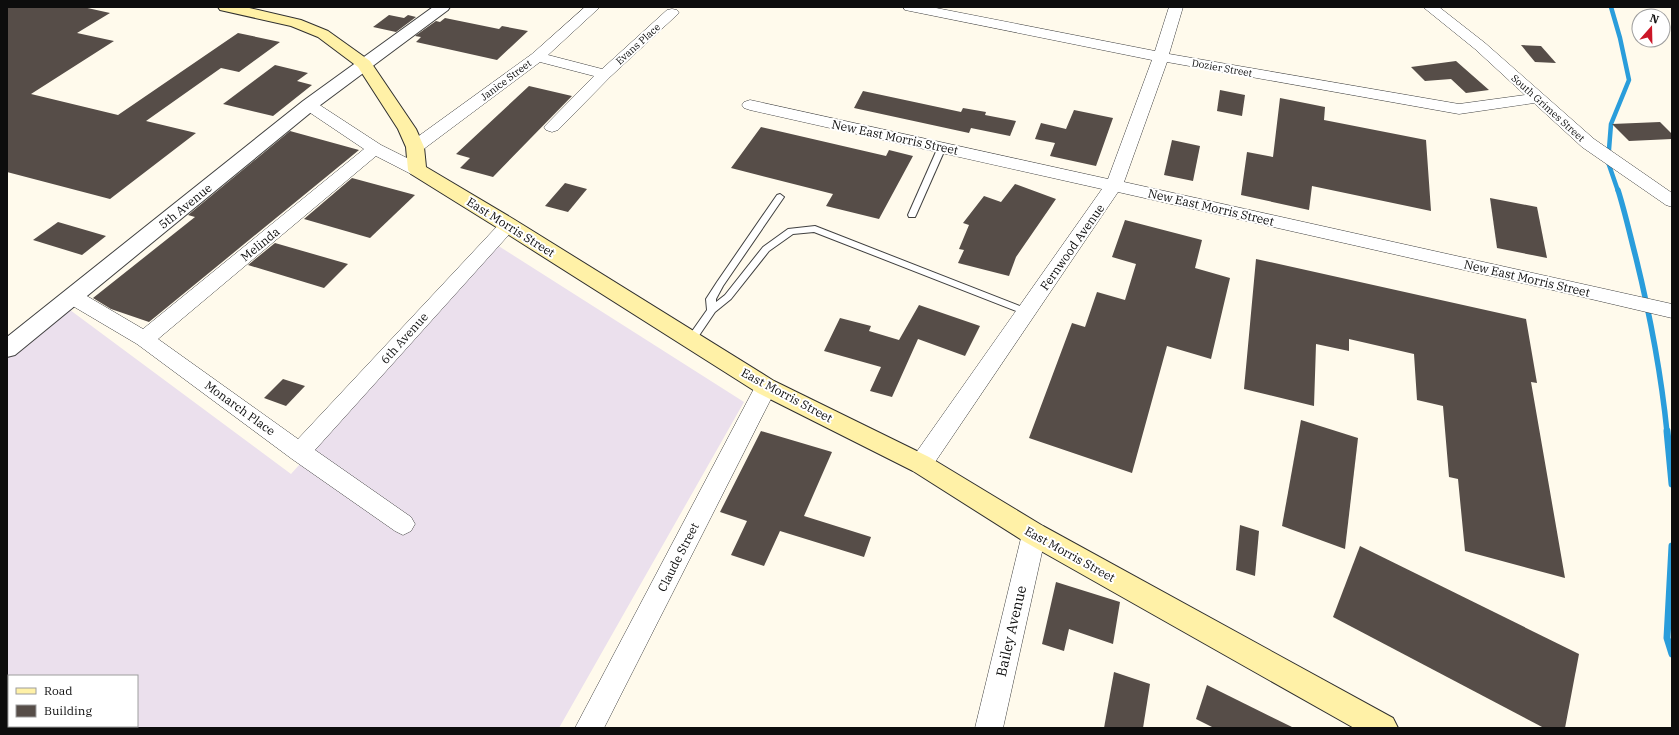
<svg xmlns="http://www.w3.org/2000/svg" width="1679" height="735" viewBox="0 0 1679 735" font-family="'IBM Plex Serif',serif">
	<rect width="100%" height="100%" fill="#fffaec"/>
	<path fill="#ebe0ed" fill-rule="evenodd" d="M497,245L744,402L559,728H7V355L66,307L291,474ZM9,676H137V726H9Z"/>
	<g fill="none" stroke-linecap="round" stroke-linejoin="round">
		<path stroke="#2a9ddb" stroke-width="4.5" d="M1611,7L1620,38L1629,80L1611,124L1608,162L1618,191"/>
		<path stroke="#2a9ddb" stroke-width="5.5" d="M1618,190C1625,212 1630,235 1636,258C1650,315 1661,373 1667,432"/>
		<g stroke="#2a9ddb" stroke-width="7">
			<path d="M1667,431L1672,484"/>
			<path d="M1672,546L1667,638L1672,654"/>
		</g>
	</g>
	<g fill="#564d48">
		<path d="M7,7H83L110,13L77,33L114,41L31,94L118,115L238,33L280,42L239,72L221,68L146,121L196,133L110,199L7,172Z"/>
		<path d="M389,15L404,18L408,15L416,17L396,32L373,27Z"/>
		<path d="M445,18L499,29L502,26L528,31L497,60L416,42L421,37L415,36L436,21L440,22Z"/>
		<path d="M1521,45L1541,46L1556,63L1535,62Z"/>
		<path d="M1456,61L1489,90L1466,93L1451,79L1425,81L1411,67Z"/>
		<path d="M275,65L308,73L297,81L312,85L273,116L223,104Z"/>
		<path d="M529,86L572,96L493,177L460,168L470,158L456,154Z"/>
		<path d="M1220,90L1245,95L1242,116L1217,111Z"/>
		<path d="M863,91L961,112L963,108L986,112L985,115L1016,121L1010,136L971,128L969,133L854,108Z"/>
		<path d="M1280,98L1325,107L1324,120L1426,140L1431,211L1312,186L1309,210L1241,195L1247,152L1273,157Z"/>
		<path d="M1074,110L1113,118L1096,166L1050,156L1055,143L1035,139L1041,123L1066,129Z"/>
		<path d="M1660,122L1672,134V139L1629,141L1612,124Z"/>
		<path d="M761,127L886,156L889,150L913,156L879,219L826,206L833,194L731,168Z"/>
		<path d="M290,131L359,150L149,322L111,309L93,298L195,217L188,215Z"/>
		<path d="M1172,140L1200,146L1193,181L1164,175Z"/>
		<path d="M352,178L415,195L370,238L304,219Z"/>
		<path d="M565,183L587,189L568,212L545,206Z"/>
		<path d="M1015,184L1056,199L1016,257L1009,276L958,263L964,250L959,249L969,225L963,223L984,196L1001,202Z"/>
		<path d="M1490,198L1537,207L1547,258L1497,248Z"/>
		<path d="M1125,220L1202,240L1195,268L1230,278L1211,359L1167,346L1132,473L1029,438L1072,323L1085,327L1097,292L1125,300L1136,264L1112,257Z"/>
		<path d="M58,222L106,236L82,255L33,240Z"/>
		<path d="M275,243L348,264L324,288L248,265Z"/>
		<path d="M1256,259L1526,319L1537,383L1531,382L1565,578L1465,551L1458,479L1449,477L1443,406L1417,400L1414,354L1349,339V351L1316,344L1314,406L1244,389Z"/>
		<path d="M919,305L980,326L965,356L918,339L892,397L870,391L881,367L824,351L840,318L871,326L869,331L899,340Z"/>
		<path d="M283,379L305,386L286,406L264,398Z"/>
		<path d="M1301,420L1358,438L1345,549L1282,526Z"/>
		<path d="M761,431L832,452L804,516L871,537L864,557L780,531L764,566L731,555L747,521L720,512Z"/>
		<path d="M1240,525L1259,531L1255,576L1236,570Z"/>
		<path d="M1360,546L1579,654L1565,728H1544L1333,617Z"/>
		<path d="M1056,582L1120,602L1113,644L1069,629L1064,651L1042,644Z"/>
		<path d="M1114,672L1150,684L1143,728H1104Z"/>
		<path d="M1207,685L1294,728H1214L1196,719Z"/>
	</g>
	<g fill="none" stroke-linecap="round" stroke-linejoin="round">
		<defs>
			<g id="service">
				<path d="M939,145H942L946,147L916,215L915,217H909L908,215Z"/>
				<path d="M780,194L784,197L723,286L716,299V302L725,295L763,247L788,229L815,226L1030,310L1032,312L1027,315L1024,314L814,232L793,234L769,251L731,299L715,312L694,343H688L686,340L688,337L707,310L706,299L717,282L777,195Z"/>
			</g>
			<g id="minor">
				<path d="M585,7H600L548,55L602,69L667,10L672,9L677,10L679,13L610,77L558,130L552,132L546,130L544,127L594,76L540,62L421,151L415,152L409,151L407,147L409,143L532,54Z"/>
				<path d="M903,7H931L1155,51L1169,7H1183L1169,54L1459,104L1525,95L1475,49L1423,7H1439L1485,43L1594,139L1672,193V207L1666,205L1582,147L1534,103L1459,114L1167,62L1124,182L1672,304V318L1544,288L1118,192L929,471L921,474L913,471L910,464L913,457L1102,189L750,110L744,108L742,105L744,102L750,100L1108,179L1152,60L910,11L905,10Z"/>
				<path d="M309,100L315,102L381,145L423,166L426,170L423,174L417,175L411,174L376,156L158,339L298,439L502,221L508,219L514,221L517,225L514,229L315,450L411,517L415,524L411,531L403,535L395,531L292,459L137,344L66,302L63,297L66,292L73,290L80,292L143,329L364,149L303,108L301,105L303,102Z"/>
				<path d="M766,379L774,381L777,387L604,728H575L758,381Z"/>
				<path d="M1034,523L1043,526L1046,534L1003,728H975L1022,534L1025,526Z"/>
			</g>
			<path id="tertiary" d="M433,7H450L448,10L315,109L15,355L7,357V337L303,101Z"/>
			<path id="secondary" d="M218,7H245L301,20L328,31L370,61L416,129L424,147L426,167L515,220L774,381L929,457L1043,526L1393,718L1398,728H1354L1025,542L913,471L758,393L501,230L411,174L408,170L406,147L398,129L358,67L318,37L291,26L220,10Z"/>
		</defs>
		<use href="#service" stroke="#404040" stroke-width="2"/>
		<use href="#minor" stroke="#404040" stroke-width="1"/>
		<use href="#tertiary" stroke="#404040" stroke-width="2"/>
		<use href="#secondary" stroke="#2f2f2f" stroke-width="2"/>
		<use href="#service" fill="#fff" fill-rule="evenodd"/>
		<use href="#minor" fill="#fff" fill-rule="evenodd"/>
		<use href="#tertiary" fill="#fff" fill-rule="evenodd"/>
		<use href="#secondary" fill="#fff1a7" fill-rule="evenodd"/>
	</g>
	<g text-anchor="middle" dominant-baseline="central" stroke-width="4" stroke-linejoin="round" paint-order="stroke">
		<g font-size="10" fill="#0d0d0d" stroke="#fff">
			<text transform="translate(638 44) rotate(-42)">Evans Place</text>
			<text transform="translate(1222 68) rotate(10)">Dozier Street</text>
			<text transform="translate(506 80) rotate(-37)">Janice Street</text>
			<text transform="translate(1548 108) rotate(42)">South Grimes Street</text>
		</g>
		<g font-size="12" fill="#0d0d0d" stroke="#fff">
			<text transform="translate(895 137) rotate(12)">New East Morris Street</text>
			<text transform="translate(185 206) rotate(-39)">5th Avenue</text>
			<text transform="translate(1211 207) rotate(13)">New East Morris Street</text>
			<text transform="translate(511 227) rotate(32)">East Morris Street</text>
			<text transform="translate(260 244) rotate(-39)">Melinda</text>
			<text transform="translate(1072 247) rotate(-55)">Fernwood Avenue</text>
			<text transform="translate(1527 278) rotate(13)">New East Morris Street</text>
			<text transform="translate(404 338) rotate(-48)">6th Avenue</text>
			<text transform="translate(787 395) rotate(28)">East Morris Street</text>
			<text transform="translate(240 408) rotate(36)">Monarch Place</text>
			<text transform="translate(1070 554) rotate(29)">East Morris Street</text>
			<text transform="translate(678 557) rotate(-63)">Claude Street</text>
		</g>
		<g font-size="14" fill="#0d0d0d" stroke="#fff">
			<text transform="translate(1011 631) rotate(-77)">Bailey Avenue</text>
		</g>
	</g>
	<rect width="1679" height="735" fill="none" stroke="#0d0d0d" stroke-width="16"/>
	<rect x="8" y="675" width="130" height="52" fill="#ffffff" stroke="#9e9e9e"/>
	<rect x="16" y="688" width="20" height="6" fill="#fff1a7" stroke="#9e9e9e"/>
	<text x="44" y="695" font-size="12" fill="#0d0d0d">Road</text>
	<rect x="16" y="705" width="20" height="12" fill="#564d48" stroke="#9e9e9e"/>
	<text x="44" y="715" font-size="12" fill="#0d0d0d">Building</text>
	<g transform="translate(1651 28) rotate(20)"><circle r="19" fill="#ffffff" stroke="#9e9e9e"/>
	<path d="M0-3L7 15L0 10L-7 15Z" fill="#cb1627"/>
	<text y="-6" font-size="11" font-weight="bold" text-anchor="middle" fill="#0d0d0d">N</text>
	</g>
</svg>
